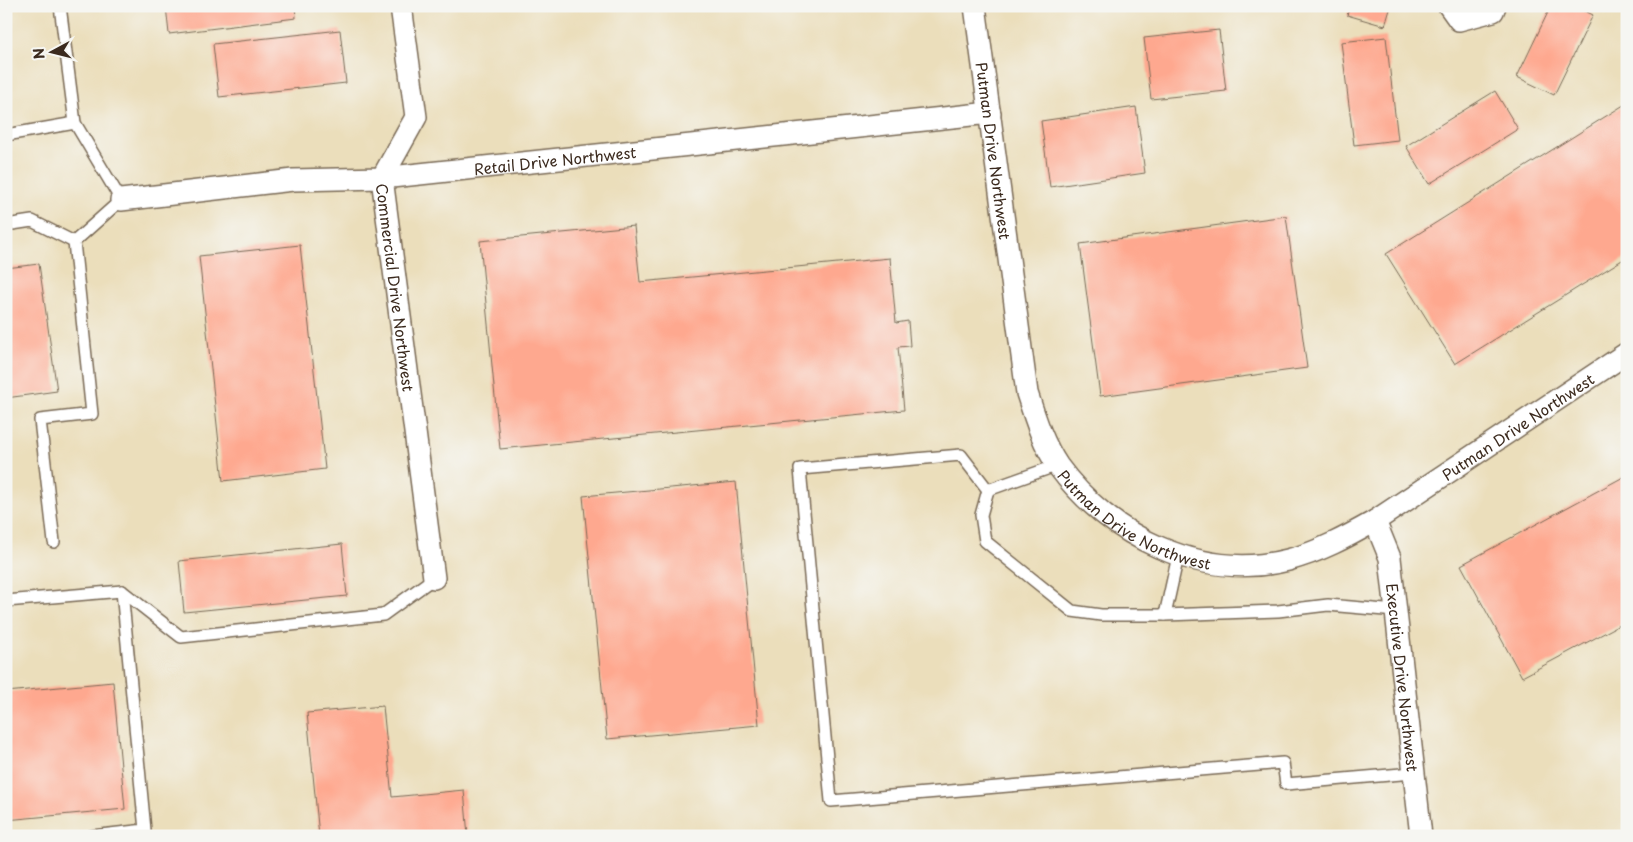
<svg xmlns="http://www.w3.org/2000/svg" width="1633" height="842" viewBox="0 0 1633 842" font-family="'Playpen Sans',sans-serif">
	<rect width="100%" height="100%" fill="#f6f6f2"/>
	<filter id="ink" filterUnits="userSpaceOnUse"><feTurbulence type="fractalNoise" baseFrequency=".02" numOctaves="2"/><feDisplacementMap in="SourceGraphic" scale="10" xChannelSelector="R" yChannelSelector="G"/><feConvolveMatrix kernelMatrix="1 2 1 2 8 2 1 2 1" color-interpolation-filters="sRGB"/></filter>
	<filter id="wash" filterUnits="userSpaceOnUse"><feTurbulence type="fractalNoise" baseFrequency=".0096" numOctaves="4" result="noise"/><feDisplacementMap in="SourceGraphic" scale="20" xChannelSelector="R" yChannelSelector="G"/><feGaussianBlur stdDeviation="1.12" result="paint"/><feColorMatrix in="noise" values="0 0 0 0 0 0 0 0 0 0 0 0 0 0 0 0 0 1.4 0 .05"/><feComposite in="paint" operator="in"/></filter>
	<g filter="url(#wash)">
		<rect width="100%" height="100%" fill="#ebdebb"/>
		<g id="blocks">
			<g fill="#fea88f">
				<path d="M166,6H295L296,18L169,34Z"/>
				<path d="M1350,6H1391L1385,26L1347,15Z"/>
				<path d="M1551,6H1575L1593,15L1554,95L1517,77Z"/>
				<path d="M1611,6H1627V14Z"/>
				<path d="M340,30L346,83L219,97L213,44Z"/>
				<path d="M1219,30L1226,91L1151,99L1144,38Z"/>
				<path d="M1386,37L1398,140L1354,145L1341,42Z"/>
				<path d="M1495,91L1518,129L1429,184L1406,146Z"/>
				<path d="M1627,103V257L1455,364L1386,254Z"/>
				<path d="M1136,107L1145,173L1050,187L1041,121Z"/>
				<path d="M1286,216L1307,368L1100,396L1080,244Z"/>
				<path d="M634,226L640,282L890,258L896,323L908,321L910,346L898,347L904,410L500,449L480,241Z"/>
				<path d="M300,245L325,469L223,481L199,256Z"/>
				<path d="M39,264L57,391L6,398V268Z"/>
				<path d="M1627,475V621L1522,677L1461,565Z"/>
				<path d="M736,482L759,725L607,739L583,496Z"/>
				<path d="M342,544L347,596L184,612L179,561Z"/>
				<path d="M113,682L125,809L6,820V692Z"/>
				<path d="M383,706L392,797L464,790L468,836H319L307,713Z"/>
			</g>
		</g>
	</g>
	<g filter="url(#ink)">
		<use href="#blocks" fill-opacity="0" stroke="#796955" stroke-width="1"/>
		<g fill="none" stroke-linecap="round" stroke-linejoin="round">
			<defs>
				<g id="service">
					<path d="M6,135L75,123"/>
					<path d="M6,225L32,221L74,242"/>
					<path d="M1058,465L988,490L961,455L800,469L831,801L1283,763L1286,784L1413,773"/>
					<path d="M988,490L981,515L985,541L1072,611L1101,615H1165L1178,556"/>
					<path d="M54,542L40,420L92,414L74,242L121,200L75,123L60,6"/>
					<path d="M6,601L122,591L181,637L383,615L434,578"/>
					<path d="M1165,615L1278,611L1328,605L1396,611"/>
					<path d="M92,836L145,830L122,591"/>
				</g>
				<g id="minor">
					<path id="s1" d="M401,6L416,117L382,178L434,578"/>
					<path id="s2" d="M975,6L1027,393C1035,418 1043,444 1058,466C1109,536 1201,582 1288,560C1319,552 1347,537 1375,521L1627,353"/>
					<path d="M1449,6L1459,20L1493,11L1495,6"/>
					<path id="s3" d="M121,200L293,180L382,178L990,113"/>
					<path id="s4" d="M1375,521L1390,558L1421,836"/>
				</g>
			</defs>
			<use href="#service" stroke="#796955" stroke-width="14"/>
			<use href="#minor" stroke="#796955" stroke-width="24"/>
			<use href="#service" stroke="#fff" stroke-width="11"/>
			<use href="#minor" stroke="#fff" stroke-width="21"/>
		</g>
	</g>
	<g text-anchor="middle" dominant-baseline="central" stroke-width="4" stroke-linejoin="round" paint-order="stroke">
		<g font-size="15" fill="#3b2a1e" stroke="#f6f6f2">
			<text stroke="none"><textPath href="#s2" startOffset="146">Putman Drive Northwest</textPath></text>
			<text stroke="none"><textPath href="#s3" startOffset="436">Retail Drive Northwest</textPath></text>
			<text stroke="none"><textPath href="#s1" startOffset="292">Commercial Drive Northwest</textPath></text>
			<text stroke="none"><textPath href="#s2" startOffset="1000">Putman Drive Northwest</textPath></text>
			<text stroke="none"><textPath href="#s2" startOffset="566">Putman Drive Northwest</textPath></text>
			<text stroke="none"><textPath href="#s4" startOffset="160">Executive Drive Northwest</textPath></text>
		</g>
	</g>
	<rect width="1633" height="842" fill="none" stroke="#f6f6f2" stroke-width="25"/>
	<g transform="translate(52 52) rotate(263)" stroke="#f6f6f2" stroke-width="4" paint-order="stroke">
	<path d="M0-4L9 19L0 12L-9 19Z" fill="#3b2a1e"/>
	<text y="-8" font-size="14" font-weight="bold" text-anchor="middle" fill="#3b2a1e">N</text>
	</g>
</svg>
